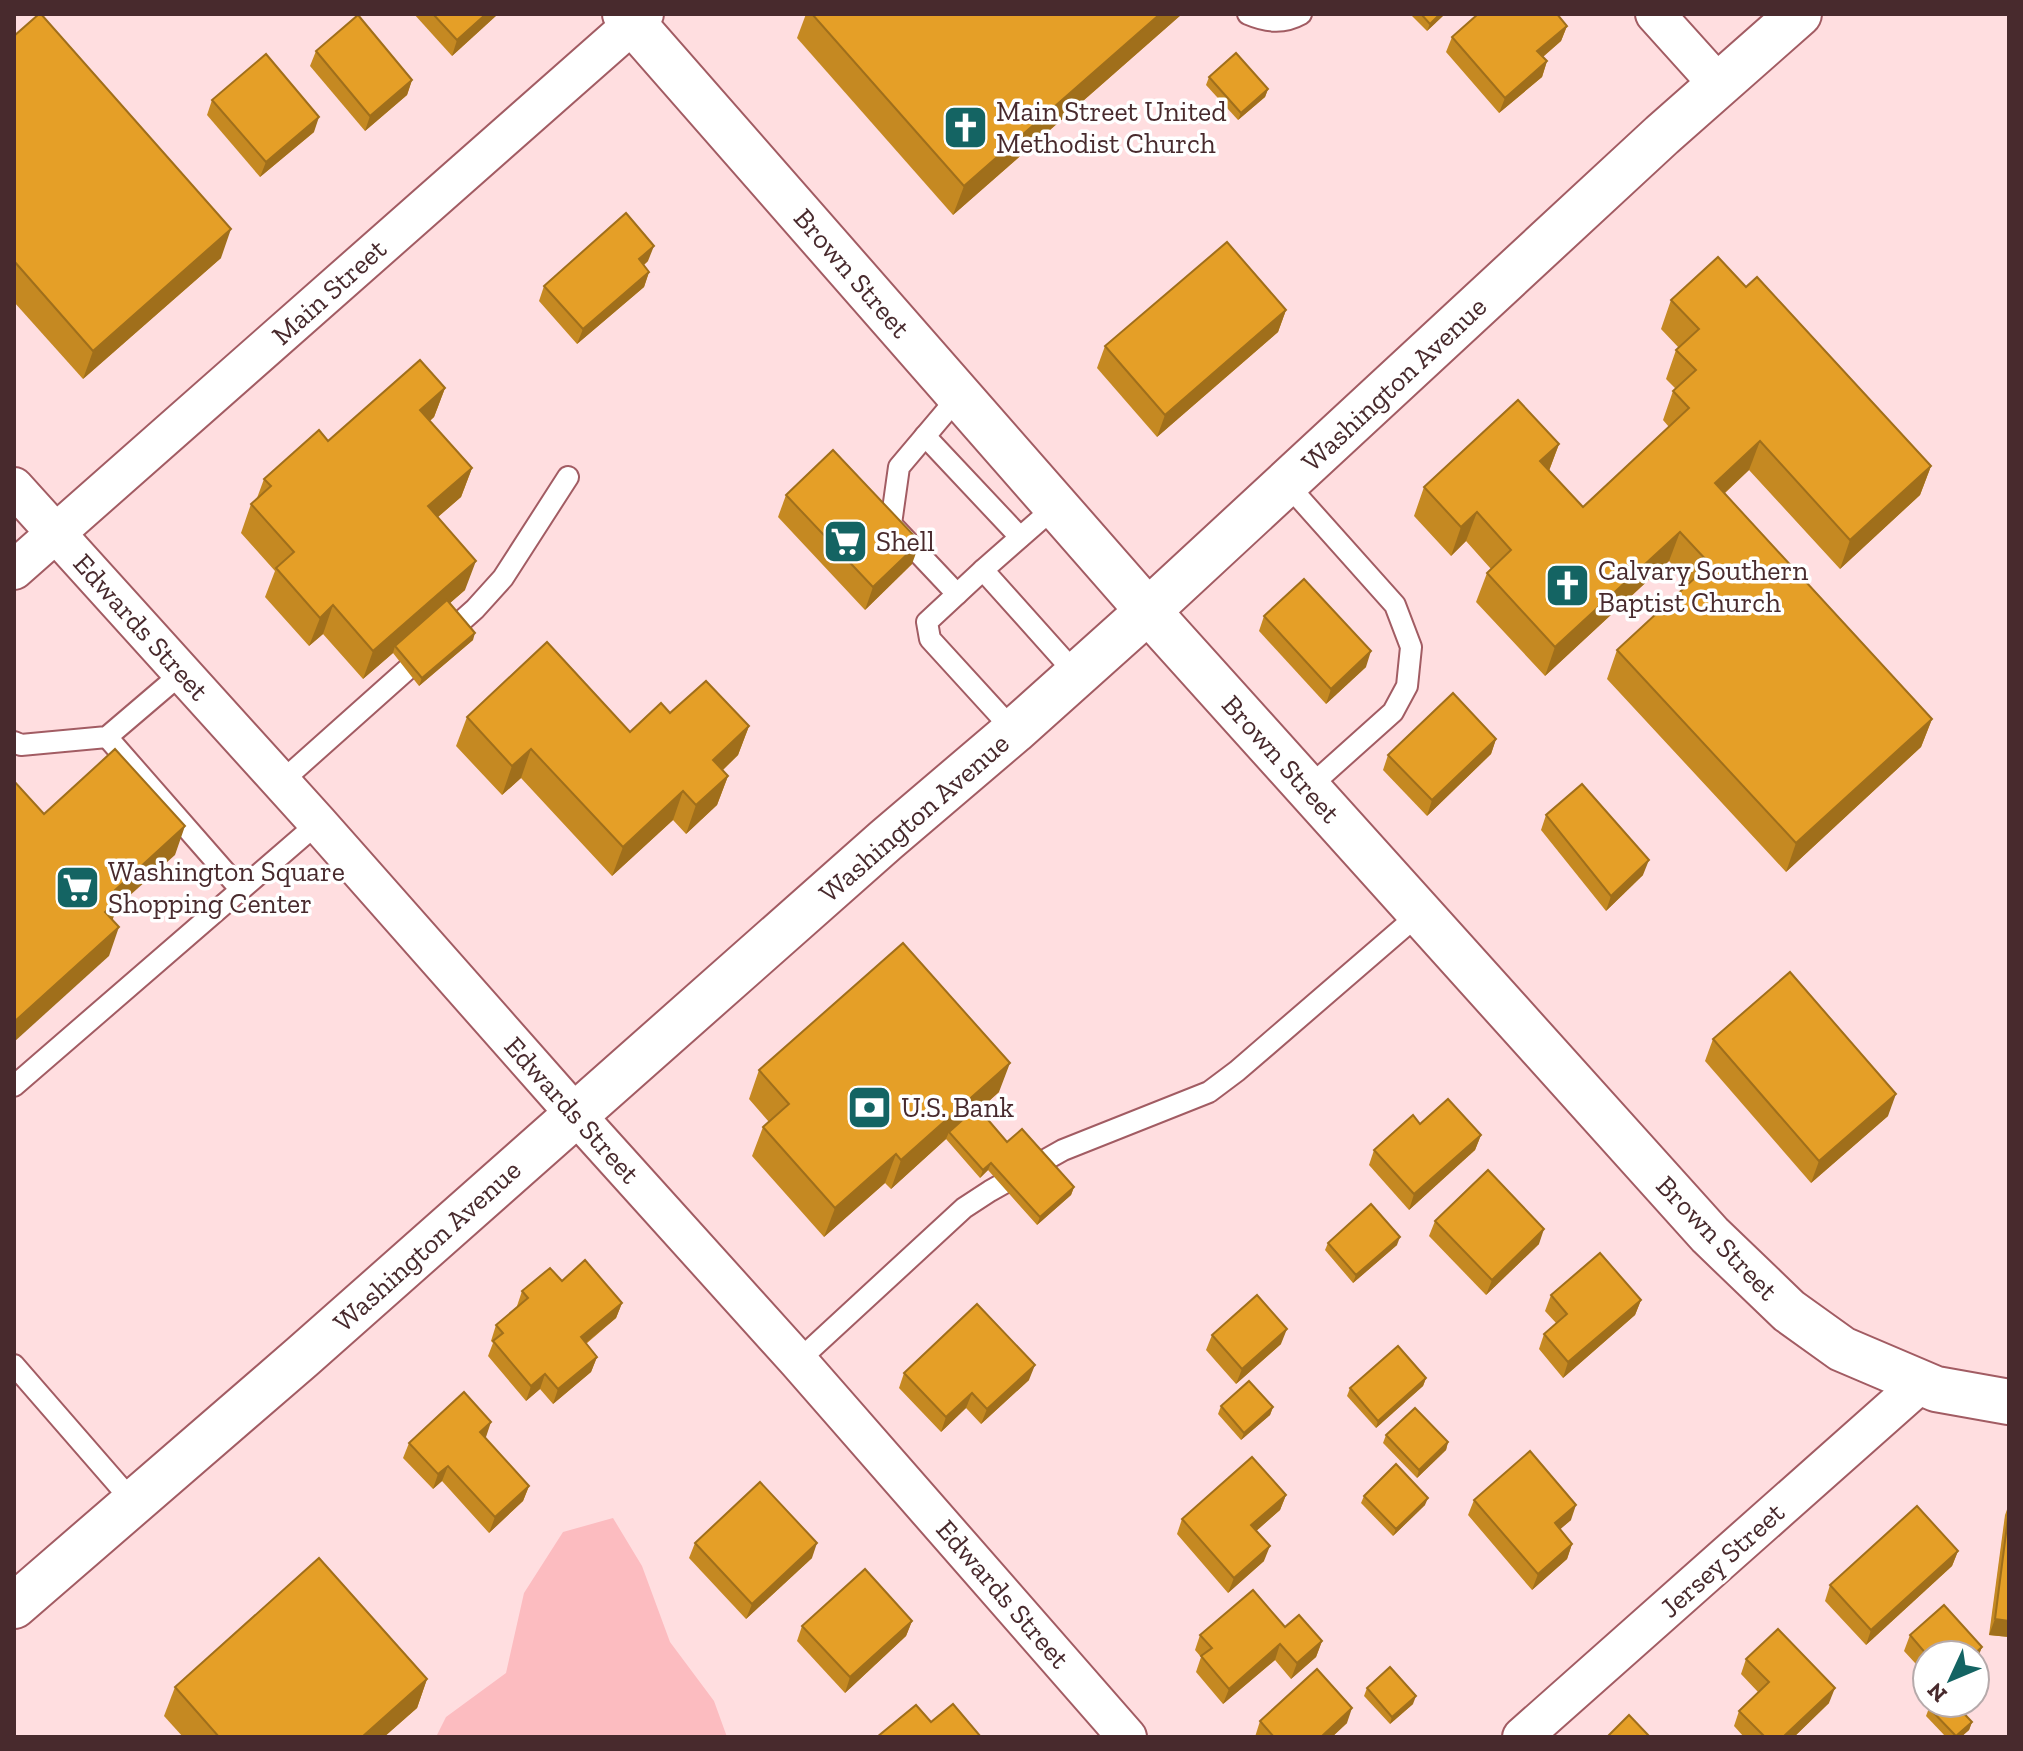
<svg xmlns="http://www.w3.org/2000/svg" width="2023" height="1751" viewBox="0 0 2023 1751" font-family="'Zilla Slab',serif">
	<rect width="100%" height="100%" fill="#ffdee0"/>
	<path fill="#fcbcc0" d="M613,1518L642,1566L670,1642L714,1701L727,1737H436L446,1717L506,1673L524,1593L563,1532Z"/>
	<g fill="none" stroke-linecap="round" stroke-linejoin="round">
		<defs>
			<g id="service">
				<path d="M1248,14C1267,22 1283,24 1301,14"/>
				<path d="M925,436L1020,537"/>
				<path d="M1286,483L1395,605L1411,647L1407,686L1393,712L1307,789"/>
				<path d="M1056,506L983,570L1077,675"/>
				<path d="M983,570L927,622L930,639L1014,731"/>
				<path d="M957,594L891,524L899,467L959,396"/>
				<path d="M107,737L241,890"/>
				<path d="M14,742L21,745L107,737L182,673"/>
				<path d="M281,782L475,609L503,578L568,477"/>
				<path d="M14,1086L318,823"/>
				<path d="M798,1361L964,1208L990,1191L1063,1150L1209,1092L1237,1071L1419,914"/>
				<path d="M14,1365L134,1503"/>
			</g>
			<g id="minor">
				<path d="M1655,14L1719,85"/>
				<path d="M14,487L318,823L576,1115L798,1361L1127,1737"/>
				<path d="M14,570L644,14"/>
				<path d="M1522,1737L1922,1382"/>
			</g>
			<path id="tertiary" d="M625,14L1148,611L1710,1235L1789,1311L1842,1349L1936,1389L2009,1402"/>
			<path id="secondary" d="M14,1606L302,1357L886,840L1014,731L1148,611L1662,135L1799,14"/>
		</defs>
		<use href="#service" stroke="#a25c63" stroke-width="24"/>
		<use href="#minor" stroke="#a25c63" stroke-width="42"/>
		<use href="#tertiary" stroke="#a25c63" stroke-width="48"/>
		<use href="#secondary" stroke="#a25c63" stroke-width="48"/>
		<use href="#service" stroke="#fff" stroke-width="20"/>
		<use href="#minor" stroke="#fff" stroke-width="38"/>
		<use href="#tertiary" stroke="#fff" stroke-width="44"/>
		<use href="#secondary" stroke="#fff" stroke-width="44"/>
	</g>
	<g fill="#c58922">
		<path d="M414,14H498L452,56Z"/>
		<path d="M806,14H1182L953,215L797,38Z"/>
		<path d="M1410,14H1445L1427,31Z"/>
		<path d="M1567,26L1561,41L1543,57L1547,61L1542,77L1499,113L1446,52L1452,37Z"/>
		<path d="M14,36L221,258L83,379L14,302Z"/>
		<path d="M316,51L412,80L407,95L365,131L310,66Z"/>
		<path d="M1209,77L1268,89L1265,97L1238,120L1206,85Z"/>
		<path d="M212,100L314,132L260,177L207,115Z"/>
		<path d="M648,261L644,265L649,272L644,287L577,344L539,301L544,286Z"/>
		<path d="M1746,287L1931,466L1920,495L1840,569L1749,470L1724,494L1932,719L1921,747L1786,872L1607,679L1617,650L1690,583L1669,561L1545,676L1476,602L1487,573L1491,569L1466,541L1451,556L1414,516L1424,487L1559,444L1549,471L1583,507L1669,427L1663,420L1673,391L1676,389L1666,379L1676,350L1679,348L1661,329L1671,300Z"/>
		<path d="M1286,310L1278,332L1157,437L1097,368L1105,346Z"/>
		<path d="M445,388L434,417L430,421L472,468L461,497L438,517L465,590L450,603L473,640L419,686L393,653L363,679L323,634L309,646L265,597L275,571L241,533L251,504L257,498L264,479L328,441Z"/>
		<path d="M786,495L912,564L865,610L778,517Z"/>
		<path d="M1264,616L1366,667L1326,704L1259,631Z"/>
		<path d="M670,713L749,726L738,755L723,770L728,776L717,805L686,834L673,820L612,876L521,778L502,795L456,746L467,717L630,732Z"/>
		<path d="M1496,739L1491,754L1427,816L1383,770L1388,755Z"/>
		<path d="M1546,815L1643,875L1606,911L1541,830Z"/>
		<path d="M1713,1039L1888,1116L1811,1183L1705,1061Z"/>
		<path d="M759,1070L999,1092L979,1110L1007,1142L1074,1187L1071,1195L1037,1225L988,1170L980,1178L946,1139L891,1189L885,1183L824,1237L752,1156L763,1127L769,1122L749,1099Z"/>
		<path d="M1420,1124L1481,1135L1475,1150L1409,1210L1369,1165L1374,1150Z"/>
		<path d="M1435,1221L1539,1244L1486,1295L1429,1236Z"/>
		<path d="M1328,1243L1397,1245L1353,1283L1325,1250Z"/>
		<path d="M562,1281L622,1303L616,1318L586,1344L597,1357L591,1372L553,1404L540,1389L526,1401L488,1356L493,1343L491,1341L496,1325L518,1307L517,1306L522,1291Z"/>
		<path d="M1551,1295L1641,1300L1635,1315L1563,1378L1539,1349L1544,1334L1557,1324L1545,1311Z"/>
		<path d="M1212,1335L1281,1344L1236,1384L1206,1350Z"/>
		<path d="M904,1373L1029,1380L981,1424L966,1408L941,1432L899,1388Z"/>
		<path d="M1426,1378L1423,1386L1376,1428L1347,1396L1350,1388Z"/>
		<path d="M1221,1406L1273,1407L1270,1415L1241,1440L1218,1414Z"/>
		<path d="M1386,1435L1448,1442L1446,1450L1417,1478L1383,1443Z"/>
		<path d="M486,1437L485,1438L529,1486L523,1501L489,1533L442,1481L433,1489L403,1458L409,1443Z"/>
		<path d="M1286,1495L1280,1510L1256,1531L1264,1561L1228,1593L1177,1534L1182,1519Z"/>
		<path d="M1364,1496L1425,1505L1393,1536L1361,1503Z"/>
		<path d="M1474,1500L1571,1520L1560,1529L1572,1544L1567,1559L1532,1590L1468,1515Z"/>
		<path d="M2009,1504V1637L1989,1635L2005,1515Z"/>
		<path d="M695,1543L812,1558L746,1619L689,1558Z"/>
		<path d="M1958,1551L1952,1566L1866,1645L1825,1601L1830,1585Z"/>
		<path d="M1944,1605L1982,1647L1975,1663V1655H1927V1676L1904,1651L1910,1635Z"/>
		<path d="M912,1621L906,1636L845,1693L797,1641L802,1626Z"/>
		<path d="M1285,1627L1322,1641L1316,1657L1291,1679L1275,1660L1223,1704L1196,1672L1201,1657L1195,1650L1200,1635Z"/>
		<path d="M1746,1659L1829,1703L1794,1737H1744L1734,1726L1739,1711L1758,1692L1741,1674Z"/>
		<path d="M427,1679L417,1708L384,1737H183L164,1716L175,1687Z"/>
		<path d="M1367,1688L1413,1704L1390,1724L1364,1696Z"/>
		<path d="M1929,1708L1972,1722L1969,1730L1961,1737H1946L1926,1716Z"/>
		<path d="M1260,1721L1347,1723L1332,1737H1255Z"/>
	</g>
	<g fill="#a06f1b">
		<path d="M486,14H498L452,56L457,40Z"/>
		<path d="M1160,14H1182L953,215L964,186Z"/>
		<path d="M1440,14H1445L1427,31L1430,24Z"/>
		<path d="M1567,26L1561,41L1532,66L1537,51Z"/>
		<path d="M1547,61L1542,77L1499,113L1505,98Z"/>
		<path d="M412,80L407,95L365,131L370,116Z"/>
		<path d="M1268,89L1265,97L1238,120L1241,113Z"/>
		<path d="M319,117L314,132L260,177L266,162Z"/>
		<path d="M231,229L221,258L83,379L93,351Z"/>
		<path d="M654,246L648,261L633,274L639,259Z"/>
		<path d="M649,272L644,287L577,344L583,329Z"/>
		<path d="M1286,310L1278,332L1157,437L1165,415Z"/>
		<path d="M445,388L434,417L410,438L420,410Z"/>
		<path d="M1760,441L1749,470L1704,512L1715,483Z"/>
		<path d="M1559,444L1548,473L1540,461Z"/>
		<path d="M1931,466L1920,495L1840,569L1850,540Z"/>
		<path d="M472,468L461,497L417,535L428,506Z"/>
		<path d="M1477,512L1466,541L1451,556L1461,527Z"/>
		<path d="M1680,532L1669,561L1545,676L1555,647Z"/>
		<path d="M920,542L912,564L865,610L873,587Z"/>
		<path d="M476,561L465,590L397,649L395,646L393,653L363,679L373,651Z"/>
		<path d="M333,605L323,634L309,646L320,618Z"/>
		<path d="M475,633L473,640L419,686L422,678Z"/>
		<path d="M1371,651L1366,667L1326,704L1331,689Z"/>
		<path d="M1932,719L1921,747L1786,872L1796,843Z"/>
		<path d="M749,726L738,755L703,789L713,760Z"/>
		<path d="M1496,739L1491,754L1427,816L1432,800Z"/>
		<path d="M531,749L521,778L502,795L512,766Z"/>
		<path d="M728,776L717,805L686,834L696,805Z"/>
		<path d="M683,791L673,820L612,876L623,847Z"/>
		<path d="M185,826L175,855L118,906L110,926L95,940L115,890Z"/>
		<path d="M1649,860L1643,875L1606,911L1611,896Z"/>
		<path d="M119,927L109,956L14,1042V1022Z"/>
		<path d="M1010,1063L999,1092L951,1135L949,1132L946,1139L891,1189L901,1160Z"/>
		<path d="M1896,1094L1888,1116L1811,1183L1819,1161Z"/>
		<path d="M1481,1135L1475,1150L1409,1210L1414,1194Z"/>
		<path d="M896,1154L885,1183L824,1237L835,1208Z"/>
		<path d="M991,1163L988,1170L980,1178L983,1170Z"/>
		<path d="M1074,1187L1071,1195L1037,1225L1040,1217Z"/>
		<path d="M1544,1229L1539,1244L1486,1295L1492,1280Z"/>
		<path d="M1400,1237L1397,1245L1353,1283L1356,1275Z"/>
		<path d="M1641,1300L1635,1315L1563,1378L1568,1362Z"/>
		<path d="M622,1303L616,1318L575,1352L581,1337Z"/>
		<path d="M1287,1329L1281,1344L1236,1384L1242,1369Z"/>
		<path d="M597,1357L591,1372L553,1404L558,1389Z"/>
		<path d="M1035,1365L1029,1380L981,1424L987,1409Z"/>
		<path d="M545,1374L540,1389L526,1401L531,1386Z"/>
		<path d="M1426,1378L1423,1386L1376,1428L1378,1421Z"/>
		<path d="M972,1393L966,1408L941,1432L946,1417Z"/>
		<path d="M1273,1407L1270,1415L1241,1440L1244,1433Z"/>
		<path d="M491,1422L486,1437L474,1448L480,1432Z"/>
		<path d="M1448,1442L1446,1450L1417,1478L1419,1470Z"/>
		<path d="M448,1466L442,1481L433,1489L438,1474Z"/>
		<path d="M529,1486L523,1501L489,1533L495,1517Z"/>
		<path d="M1286,1495L1280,1510L1246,1540L1251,1525Z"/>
		<path d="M1428,1498L1425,1505L1393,1536L1396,1529Z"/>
		<path d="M1576,1505L1571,1520L1550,1538L1555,1523Z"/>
		<path d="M817,1543L812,1558L746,1619L752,1604Z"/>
		<path d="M1572,1544L1567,1559L1532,1590L1538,1574Z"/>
		<path d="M1270,1546L1264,1561L1228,1593L1234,1578Z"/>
		<path d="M1958,1551L1952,1566L1866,1645L1871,1630Z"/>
		<path d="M1995,1619L2009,1621V1637L1989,1635Z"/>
		<path d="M912,1621L906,1636L845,1693L850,1677Z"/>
		<path d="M1322,1641L1316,1657L1291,1679L1297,1663Z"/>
		<path d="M1280,1644L1275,1660L1223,1704L1229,1689Z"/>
		<path d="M1982,1647L1976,1662L1975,1663V1655H1973Z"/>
		<path d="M427,1679L417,1708L384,1737H362Z"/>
		<path d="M1835,1688L1829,1703L1794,1737H1783Z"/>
		<path d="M1416,1696L1413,1704L1390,1724L1392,1717Z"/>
		<path d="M1352,1708L1347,1723L1332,1737H1321Z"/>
		<path d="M1972,1722L1969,1730L1961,1737H1956Z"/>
	</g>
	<g fill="#e59f27" stroke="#a06f1b" stroke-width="2">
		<path d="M39,14H41L231,229L93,351L14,261V36Z"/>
		<path d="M433,14H486L457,40Z"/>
		<path d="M812,14H1160L964,186Z"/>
		<path d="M1421,14H1440L1430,24Z"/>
		<path d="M1478,14H1557L1567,26L1537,51L1547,61L1505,98L1452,37Z"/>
		<path d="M358,15L412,80L370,116L316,51Z"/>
		<path d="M1236,53L1268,89L1241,113L1209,77Z"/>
		<path d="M266,54L319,117L266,162L212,100Z"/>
		<path d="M626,213L654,246L639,259L649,272L583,329L544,286Z"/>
		<path d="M1227,242L1286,310L1165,415L1105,346Z"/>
		<path d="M1718,257L1746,287L1757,277L1931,466L1850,540L1760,441L1715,483L1932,719L1796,843L1617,650L1710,564L1680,532L1555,647L1487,573L1511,550L1477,512L1461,527L1424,487L1518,400L1559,444L1540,461L1583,507L1689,408L1673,391L1696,370L1676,350L1699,329L1671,300Z"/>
		<path d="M420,360L445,388L420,410L472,468L428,506L476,561L373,651L333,605L320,618L276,568L294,552L251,504L271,486L264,479L319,430L328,441Z"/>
		<path d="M833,450L920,542L873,587L786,495Z"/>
		<path d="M1304,579L1371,651L1331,689L1264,616Z"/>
		<path d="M447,600L475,633L422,678L395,646Z"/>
		<path d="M547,642L630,732L661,703L670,713L706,681L749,726L713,760L728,776L696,805L683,791L623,847L531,749L512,766L467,717Z"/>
		<path d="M1453,693L1496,739L1432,800L1388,755Z"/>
		<path d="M115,749L185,826L115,890L121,897L105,912L119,927L14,1022V781L44,814Z"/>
		<path d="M1582,784L1649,860L1611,896L1546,815Z"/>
		<path d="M903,943L1010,1063L901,1160L896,1154L835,1208L763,1127L789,1104L759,1070Z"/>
		<path d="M1790,972L1896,1094L1819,1161L1713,1039Z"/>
		<path d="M1448,1099L1481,1135L1414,1194L1374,1150L1413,1115L1420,1124Z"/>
		<path d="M977,1107L1007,1142L1022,1129L1074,1187L1040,1217L991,1163L983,1170L949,1132Z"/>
		<path d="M1488,1170L1544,1229L1492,1280L1435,1221Z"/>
		<path d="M1371,1204L1400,1237L1356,1275L1328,1243Z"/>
		<path d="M1600,1253L1641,1300L1568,1362L1544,1334L1567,1314L1551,1295Z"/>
		<path d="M585,1260L622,1303L581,1337L597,1357L558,1389L545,1374L531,1386L493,1341L503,1333L496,1325L528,1298L522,1291L550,1268L562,1281Z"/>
		<path d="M1257,1295L1287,1329L1242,1369L1212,1335Z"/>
		<path d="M977,1304L1035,1365L987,1409L972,1393L946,1417L904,1373Z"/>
		<path d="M1398,1346L1426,1378L1378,1421L1350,1388Z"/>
		<path d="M1249,1381L1273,1407L1244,1433L1221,1406Z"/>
		<path d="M464,1392L491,1422L480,1432L529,1486L495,1517L448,1466L438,1474L409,1443Z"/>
		<path d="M1415,1408L1448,1442L1419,1470L1386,1435Z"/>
		<path d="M1530,1451L1576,1505L1555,1523L1572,1544L1538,1574L1474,1500Z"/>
		<path d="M1252,1457L1286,1495L1251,1525L1270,1546L1234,1578L1182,1519Z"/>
		<path d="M1396,1464L1428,1498L1396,1529L1364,1496Z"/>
		<path d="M760,1482L817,1543L752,1604L695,1543Z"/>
		<path d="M1917,1506L1958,1551L1871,1630L1830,1585Z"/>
		<path d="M2009,1510V1621L1995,1619Z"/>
		<path d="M319,1558L427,1679L362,1737H219L175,1687Z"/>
		<path d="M865,1569L912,1621L850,1677L802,1626Z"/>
		<path d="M1253,1590L1285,1627L1299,1615L1322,1641L1297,1663L1280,1644L1229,1689L1201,1656L1212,1648L1200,1635Z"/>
		<path d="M1944,1605L1982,1647L1973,1655H1927L1910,1635Z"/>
		<path d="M1778,1629L1835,1688L1783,1737H1765L1739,1711L1769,1682L1746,1659Z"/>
		<path d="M1390,1667L1416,1696L1392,1717L1367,1688Z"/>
		<path d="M1317,1669L1352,1708L1321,1737H1274L1260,1721Z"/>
		<path d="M1934,1703H1954L1972,1722L1956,1736L1929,1708Z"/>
		<path d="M953,1704L981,1737H877L916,1705L931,1722Z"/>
		<path d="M1629,1715L1650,1737H1607Z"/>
	</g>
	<defs>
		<symbol id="church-square" viewBox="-11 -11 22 22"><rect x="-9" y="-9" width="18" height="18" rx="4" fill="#146463" stroke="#fff"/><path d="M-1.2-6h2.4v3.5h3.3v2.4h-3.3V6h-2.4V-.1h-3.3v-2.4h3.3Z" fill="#fff"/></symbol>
		<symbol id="supermarket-square" viewBox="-11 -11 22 22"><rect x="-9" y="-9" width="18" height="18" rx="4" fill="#146463" stroke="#fff"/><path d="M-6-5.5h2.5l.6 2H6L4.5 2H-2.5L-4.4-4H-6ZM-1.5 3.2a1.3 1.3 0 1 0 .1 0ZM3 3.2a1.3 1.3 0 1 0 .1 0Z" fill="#fff"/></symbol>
		<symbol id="bank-square" viewBox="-11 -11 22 22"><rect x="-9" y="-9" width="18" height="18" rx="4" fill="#146463" stroke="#fff"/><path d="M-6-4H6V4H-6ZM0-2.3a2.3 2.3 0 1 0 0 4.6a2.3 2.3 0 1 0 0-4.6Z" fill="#fff"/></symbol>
	</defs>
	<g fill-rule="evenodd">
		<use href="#church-square" x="940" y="102" width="51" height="51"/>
		<use href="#supermarket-square" x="820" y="516" width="51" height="51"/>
		<use href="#church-square" x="1542" y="560" width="51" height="51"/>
		<use href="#supermarket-square" x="52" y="862" width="51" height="51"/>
		<use href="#bank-square" x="844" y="1082" width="51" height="51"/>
	</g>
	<g text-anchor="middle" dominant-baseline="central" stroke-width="7" stroke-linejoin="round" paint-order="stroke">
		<g font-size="28" fill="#482a2d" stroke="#fff" text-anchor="start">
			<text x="996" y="111">Main Street United<tspan x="996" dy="32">Methodist Church</tspan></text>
			<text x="876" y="541">Shell</text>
			<text x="1598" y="570">Calvary Southern<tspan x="1598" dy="32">Baptist Church</tspan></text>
			<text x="108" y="871">Washington Square<tspan x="108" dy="32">Shopping Center</tspan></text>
			<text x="901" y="1107">U.S. Bank</text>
		</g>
		<g font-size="28" fill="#482a2d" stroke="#fff">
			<text transform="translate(852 273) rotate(49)">Brown Street</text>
			<text transform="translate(329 292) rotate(-42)">Main Street</text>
			<text transform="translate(1394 384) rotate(-43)">Washington Avenue</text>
			<text transform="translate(141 627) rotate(48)">Edwards Street</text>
			<text transform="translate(1281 759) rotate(48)">Brown Street</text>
			<text transform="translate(914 818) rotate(-41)">Washington Avenue</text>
			<text transform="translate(572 1110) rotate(48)">Edwards Street</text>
			<text transform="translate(1717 1238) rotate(46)">Brown Street</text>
			<text transform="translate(427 1246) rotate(-42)">Washington Avenue</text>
			<text transform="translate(1722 1560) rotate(-42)">Jersey Street</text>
			<text transform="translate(1003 1594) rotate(49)">Edwards Street</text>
		</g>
	</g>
	<rect width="2023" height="1751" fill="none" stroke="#482a2d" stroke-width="32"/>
	<g transform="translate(1951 1679) rotate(226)"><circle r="38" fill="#ffffff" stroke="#b6aaab" stroke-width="2"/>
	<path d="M0-6L14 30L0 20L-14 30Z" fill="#146463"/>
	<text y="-12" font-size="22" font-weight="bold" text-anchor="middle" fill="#482a2d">N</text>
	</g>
</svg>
